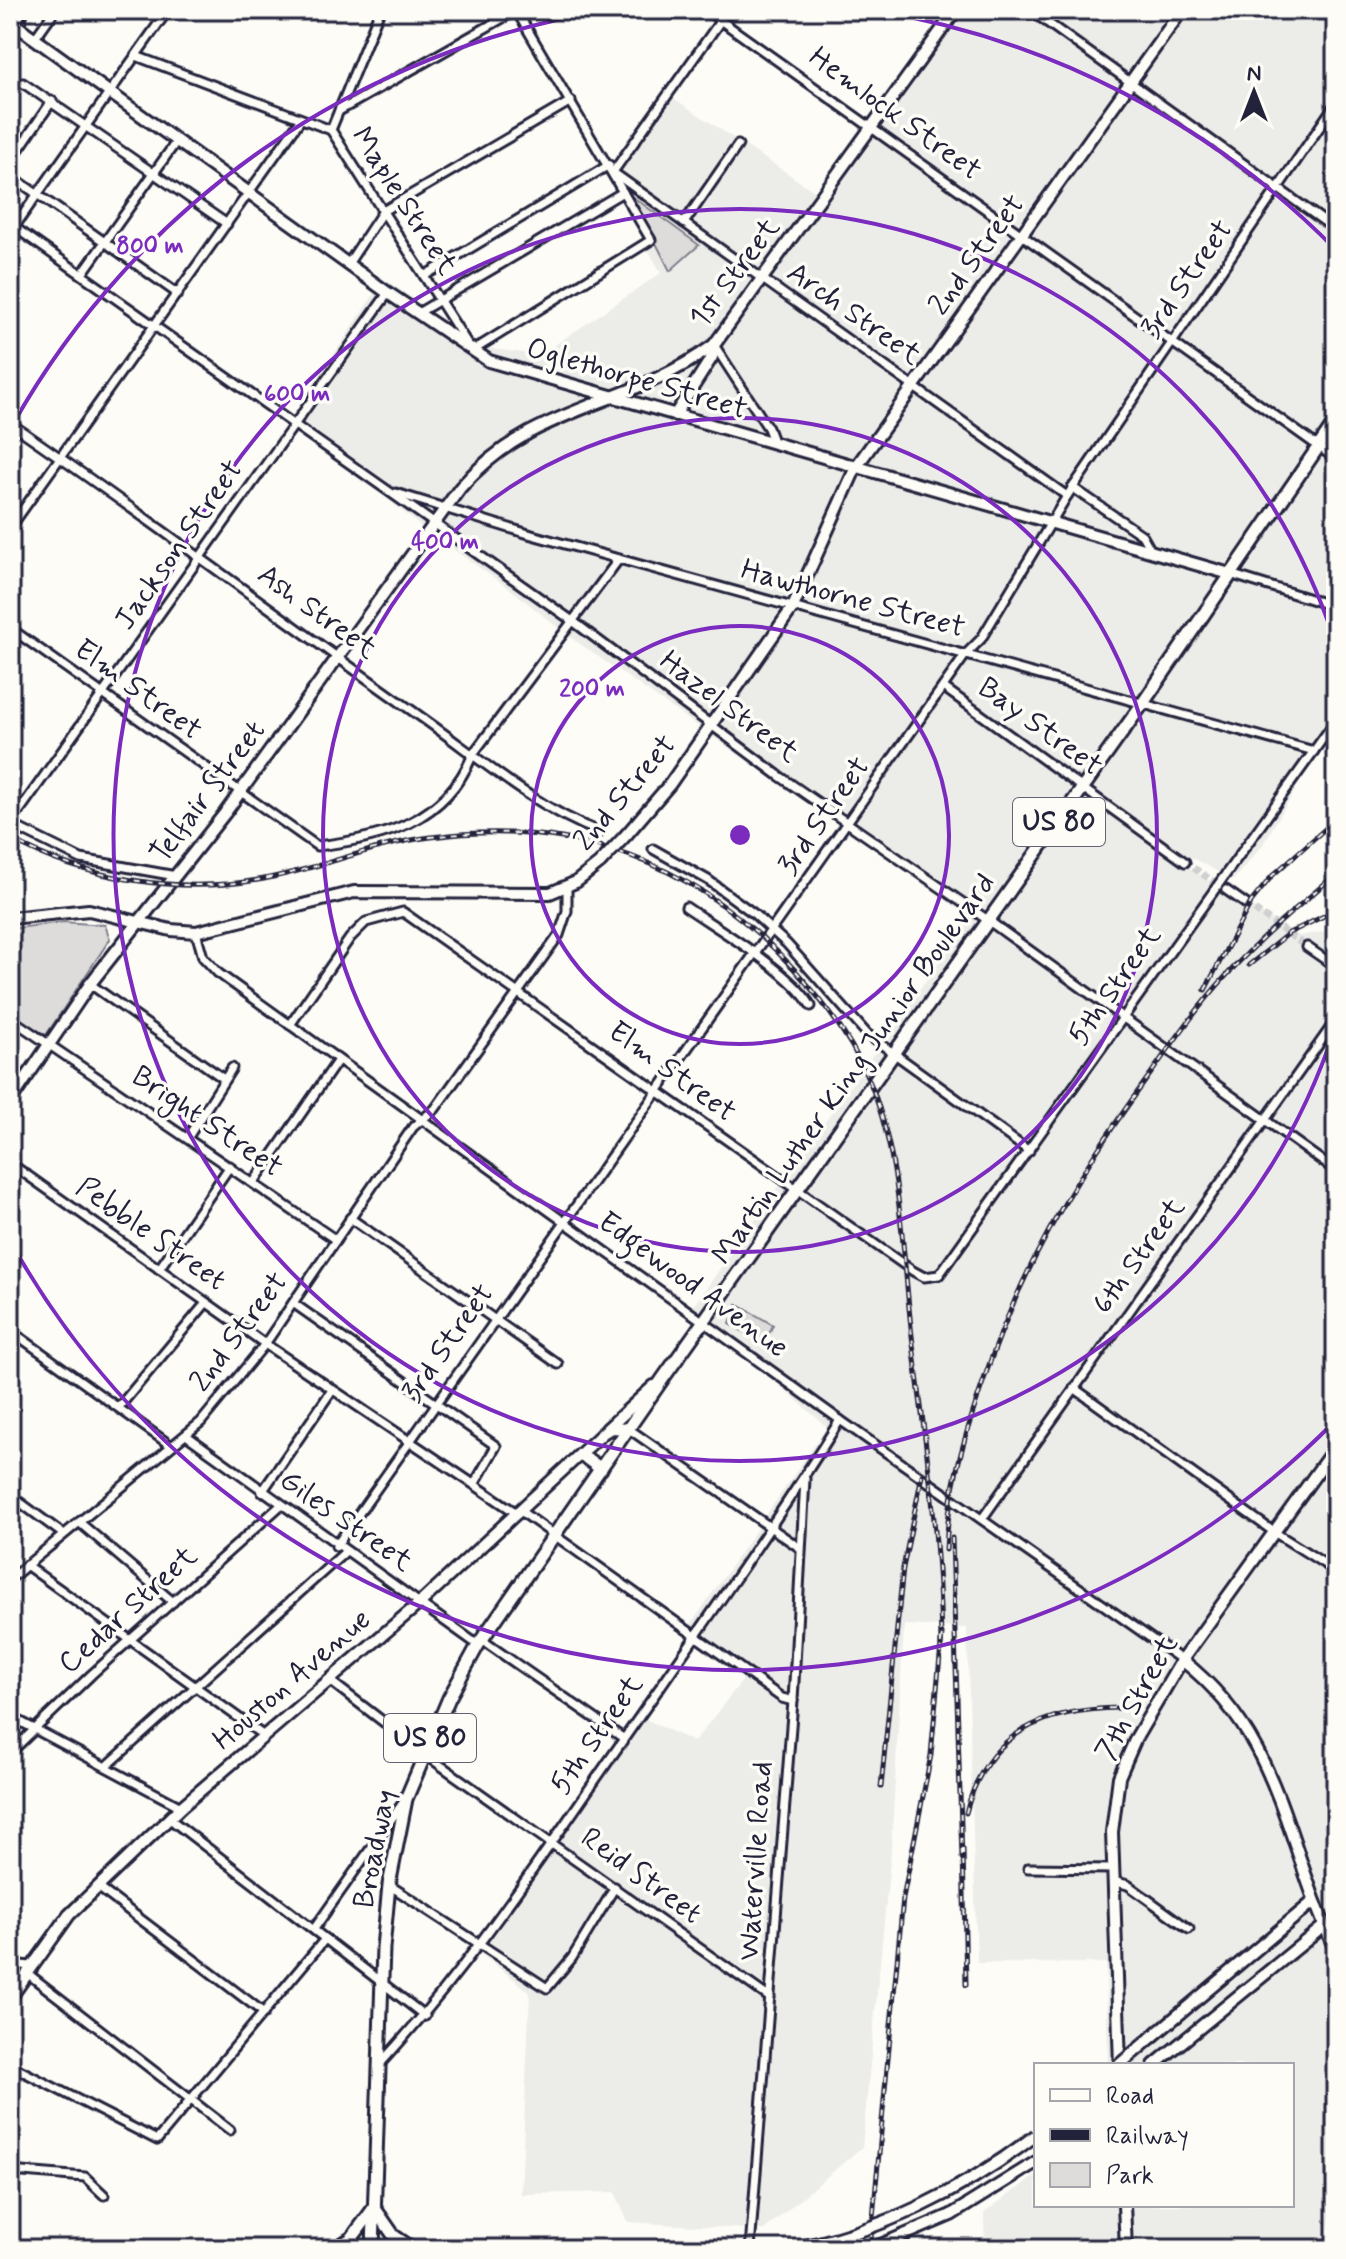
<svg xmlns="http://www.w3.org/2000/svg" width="1346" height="2259" viewBox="0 0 1346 2259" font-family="Mynerve,sans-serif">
	<rect width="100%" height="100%" fill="#fdfcf7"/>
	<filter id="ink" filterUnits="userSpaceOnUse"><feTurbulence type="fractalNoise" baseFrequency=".0125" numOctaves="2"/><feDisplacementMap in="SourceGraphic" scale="16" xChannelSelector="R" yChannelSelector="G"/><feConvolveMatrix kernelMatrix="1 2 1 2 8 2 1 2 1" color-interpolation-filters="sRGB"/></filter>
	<g filter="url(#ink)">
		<path fill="#ecece9" d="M948,10H1336V720L1262,846L1233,880L1095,805L1212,883L1299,936L1336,930V2194L1326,2240L1336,2249H985L984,2213L1036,2175V2205H1292V2065H1108L1106,1963H977L967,1628L904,1625L891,1850L862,2147L764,2230L628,2222L615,2192L521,2194L530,1992L480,1953L643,1718L694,1742L745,1677L685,1633L827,1427L692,1308L971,917L563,632L513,591L420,526L292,418L384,279L484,348L540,355L661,273L606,172L664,92L817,193Z"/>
		<g fill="#dddcdb" stroke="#807f8b" stroke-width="2">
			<path d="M633,197L699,245L670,271Z"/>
			<path d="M63,922L105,925L110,939L46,1035L10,1014V929Z"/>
			<path d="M737,1304L773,1325L767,1338L757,1339L730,1324Z"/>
		</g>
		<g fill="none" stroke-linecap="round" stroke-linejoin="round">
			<g stroke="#d1d0d1" stroke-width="7" stroke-dasharray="7 3.5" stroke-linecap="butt">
				<path d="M1185,862L1226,890"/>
				<path d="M1246,904L1307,947"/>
			</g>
			<defs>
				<g id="street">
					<path d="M706,10L1336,459"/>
					<path d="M1030,10L1336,230"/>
					<path d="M35,38L55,10"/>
					<path d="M136,56L331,130L472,351L651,240L516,10"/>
					<path d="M23,83L227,224"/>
					<path d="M339,111L517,10"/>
					<path d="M331,130L380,10"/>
					<path d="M10,162L52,101"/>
					<path d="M613,172L721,20"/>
					<path d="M614,173L1067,496"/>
					<path d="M10,175L178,294"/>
					<path d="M684,223L738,145"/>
					<path d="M10,224L574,622L778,775L989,921L1336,1171"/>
					<path d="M10,233L168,10"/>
					<path d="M348,264L383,211L571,101"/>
					<path d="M82,274L176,142"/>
					<path d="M424,276L609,165"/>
					<path d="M418,313L623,192"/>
					<path d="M714,345L768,428L774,444"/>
					<path d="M10,423C149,518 283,620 421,717C478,757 534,807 600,832"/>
					<path d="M1072,487L1142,535L1151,551"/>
					<path d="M396,493L532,535L1314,751"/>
					<path d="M10,528L301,119"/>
					<path d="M1230,574L1336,607"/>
					<path d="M10,628L317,846C385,838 445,822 473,754L619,559"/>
					<path d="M943,687L1185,862"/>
					<path d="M653,849L708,880L753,913L787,944L867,1034L1029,1151"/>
					<path d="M176,876L81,859L10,824L388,293"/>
					<path d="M1226,890L1246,904"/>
					<path d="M686,907C721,931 790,971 811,1006"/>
					<path d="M196,932L203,957L218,973L840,1420L1182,1660"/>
					<path d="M1307,947L1336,967"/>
					<path d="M90,984L224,1079"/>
					<path d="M10,1018L336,1240"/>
					<path d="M290,1025L350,938L366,922L403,912L913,1271L924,1277L939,1275L1336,720"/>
					<path d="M188,1137L232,1068"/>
					<path d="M10,1163L265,1344L518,1514"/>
					<path d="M254,1182L338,1060"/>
					<path d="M350,1218L558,1364"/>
					<path d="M159,1269L230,1166"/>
					<path d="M293,1303L496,1446L475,1483"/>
					<path d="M10,1330L170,1445"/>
					<path d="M1074,1388L1274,1532L1336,1571"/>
					<path d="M119,1407L206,1303"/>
					<path d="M629,1429L800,1548"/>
					<path d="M186,1435L478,1645"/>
					<path d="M262,1492L332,1390"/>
					<path d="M10,1495L63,1534"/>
					<path d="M522,1512L782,1698L793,1701"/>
					<path d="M982,1519L1336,1020"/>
					<path d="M79,1522L173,1602"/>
					<path d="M336,1546L966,654L981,639L1067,496L1336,103"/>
					<path d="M26,1565L264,1736"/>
					<path d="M10,1579L201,1422L265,1344L413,1127L435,1109L559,935L567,911V887"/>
					<path d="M482,1640L623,1738"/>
					<path d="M329,1680L433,1760L770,1998"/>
					<path d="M10,1716L181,1807"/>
					<path d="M10,1753L92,1674L281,1505"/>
					<path d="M107,1766L345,1552"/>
					<path d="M170,1819L425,2016"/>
					<path d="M1028,1868L1113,1869"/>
					<path d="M1113,1881L1128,1885L1189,1929"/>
					<path d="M389,1885L547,1988L572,1958L615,1887"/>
					<path d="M98,1887L264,2013"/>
					<path d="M314,1929L402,1804"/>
					<path d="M10,1964L31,1966"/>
					<path d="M27,1973L230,2130"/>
					<path d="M10,2065L157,2140L325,1939"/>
					<path d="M379,2065C467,1970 538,1862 612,1756C689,1645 768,1535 840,1420"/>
					<path d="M10,2171L85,2177L104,2195"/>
					<path d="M750,2249L793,1701L805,1479"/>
				</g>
				<g id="secondary">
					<path d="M31,36L388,293L489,361L1230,574"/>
					<path d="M675,415L712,357L714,345"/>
					<path d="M627,834L670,784L793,607L856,467L1182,10"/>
					<path d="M10,918L89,910L171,930L196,932L354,892L550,893L576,882L600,863"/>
					<path d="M10,1102L90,984L225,813L460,488C535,402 628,409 714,345L956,10"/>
					<path d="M607,1429L654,1386"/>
					<path d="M1182,1660C1283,1739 1284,1843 1336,1951"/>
					<path d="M10,1998L69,1915L181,1807L421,1602L603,1433L611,1428L629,1429"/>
					<path d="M1152,2037L1314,1901"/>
					<path d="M1120,2065L1112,1832L1119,1777L1136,1738L1182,1660L1336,1446"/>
					<path d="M1154,2065L1324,1926"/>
					<path d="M1124,2205L1126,2249"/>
					<path d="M871,2249L951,2215L1036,2162"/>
				</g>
				<g id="primary">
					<path d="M582,1455L601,1469"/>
					<path d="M374,2207L394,2236L413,2249"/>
					<path d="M335,2249L352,2238L374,2208"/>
					<path d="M373,2249L383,1948L389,1885L406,1799L449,1698L478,1645L664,1377L1143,703L1336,421"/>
				</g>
			</defs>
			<use href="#street" stroke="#22223b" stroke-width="13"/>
			<use href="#secondary" stroke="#22223b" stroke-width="16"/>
			<use href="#primary" stroke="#22223b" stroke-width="17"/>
			<use href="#street" stroke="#fdfcf7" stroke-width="7"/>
			<use href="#secondary" stroke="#fdfcf7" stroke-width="10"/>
			<use href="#primary" stroke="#fdfcf7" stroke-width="11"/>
			<defs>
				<g id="rail">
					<path d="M10,47L23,27L28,10"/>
					<path d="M10,839C83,879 176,894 258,880C317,870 373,844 431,837C577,818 695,862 794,969C825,1003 853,1041 871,1085C903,1165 902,1259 913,1344C926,1444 940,1545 941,1646"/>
					<path d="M1249,965L1289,933L1336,910"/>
					<path d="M1205,990L1251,902L1272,876L1336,819"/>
					<path d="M952,1538L962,1858"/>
					<path d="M946,1550C948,1494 962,1444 980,1391C1018,1274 1072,1182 1144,1083C1170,1047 1195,1010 1225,977C1259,939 1297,907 1336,874"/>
					<path d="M881,1787L903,1568L922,1475"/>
					<path d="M966,1813C986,1732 1045,1709 1120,1708"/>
					<path d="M963,1849L966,1985"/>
					<path d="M870,2249L903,1898L931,1755L942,1634"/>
				</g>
			</defs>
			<use href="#rail" stroke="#22223b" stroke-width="5"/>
			<use href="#rail" stroke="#fdfcf7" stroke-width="2" stroke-dasharray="6" stroke-linecap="butt"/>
			<defs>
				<g id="secondary-bridge">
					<path d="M16,25L31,36"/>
					<path d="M600,863L627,834"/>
					<path d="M1119,2065L1152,2037"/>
					<path d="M790,2249C879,2233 964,2190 1036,2135"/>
				</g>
			</defs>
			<use href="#secondary-bridge" stroke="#22223b" stroke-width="16" stroke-linecap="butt"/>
			<use href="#secondary-bridge" stroke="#fdfcf7" stroke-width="10"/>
		</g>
	</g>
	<g fill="none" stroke="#7b2cbf" stroke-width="4">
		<circle cx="740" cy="835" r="209"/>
		<circle cx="740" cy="835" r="417"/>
		<path d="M1335 1028A626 626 0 1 1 1335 642"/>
		<path d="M1336 1420A835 835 0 0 1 13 1246M13 424A835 835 0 0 1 609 10M871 10A835 835 0 0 1 1336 250"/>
	</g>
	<g text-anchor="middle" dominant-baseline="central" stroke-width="7" stroke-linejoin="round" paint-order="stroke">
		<g fill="#fdfcf7" stroke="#646373" stroke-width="2">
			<rect x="1013" y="798" width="92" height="48" rx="6"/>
			<rect x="384" y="1714" width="92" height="48" rx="6"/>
		</g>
		<g font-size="28" font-weight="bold" fill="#22223b">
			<text x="1059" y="822">US 80</text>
			<text x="430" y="1738">US 80</text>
		</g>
		<g font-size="30" fill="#22223b" stroke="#fdfcf7">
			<text transform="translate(895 114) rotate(36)">Hemlock Street</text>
			<text transform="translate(404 201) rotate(57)">Maple Street</text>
			<text transform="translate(977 255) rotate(-54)">2nd Street</text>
			<text transform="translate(735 273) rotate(-53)">1st Street</text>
			<text transform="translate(1187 279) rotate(-55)">3rd Street</text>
			<text transform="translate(854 314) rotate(35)">Arch Street</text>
			<text transform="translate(637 379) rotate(16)">Oglethorpe Street</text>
			<text transform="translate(179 545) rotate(-55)">Jackson Street</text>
			<text transform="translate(853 599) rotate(15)">Hawthorne Street</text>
			<text transform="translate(317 612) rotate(36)">Ash Street</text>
			<text transform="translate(138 690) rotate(36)">Elm Street</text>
			<text transform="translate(729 707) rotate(37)">Hazel Street</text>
			<text transform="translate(1040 727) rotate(36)">Bay Street</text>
			<text transform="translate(208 792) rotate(-53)">Telfair Street</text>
			<text transform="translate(625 793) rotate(-50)">2nd Street</text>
			<text transform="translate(824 816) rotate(-55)">3rd Street</text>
			<text transform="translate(1115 986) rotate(-55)">5th Street</text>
			<text transform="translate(854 1069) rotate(-55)">Martin Luther King Junior Boulevard</text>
			<text transform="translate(672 1072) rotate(36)">Elm Street</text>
			<text transform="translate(207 1122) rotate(34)">Bright Street</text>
			<text transform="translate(151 1234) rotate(35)">Pebble Street</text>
			<text transform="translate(1139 1256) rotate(-54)">6th Street</text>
			<text transform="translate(693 1285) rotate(36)">Edgewood Avenue</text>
			<text transform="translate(239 1332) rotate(-53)">2nd Street</text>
			<text transform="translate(448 1343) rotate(-55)">3rd Street</text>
			<text transform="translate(346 1521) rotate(35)">Giles Street</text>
			<text transform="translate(128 1610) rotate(-42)">Cedar Street</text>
			<text transform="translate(292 1680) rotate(-41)">Houston Avenue</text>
			<text transform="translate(1137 1698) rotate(-61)">7th Street</text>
			<text transform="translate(597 1735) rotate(-55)">5th Street</text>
			<text transform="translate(375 1849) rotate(-79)">Broadway</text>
			<text transform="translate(756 1861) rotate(-86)">Waterville Road</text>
			<text transform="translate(641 1876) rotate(36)">Reid Street</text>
		</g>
	</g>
	<circle cx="740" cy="835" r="12" fill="#7b2cbf" stroke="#fdfcf7" stroke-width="4"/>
	<g font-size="24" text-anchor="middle" font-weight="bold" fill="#7b2cbf" stroke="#fdfcf7" stroke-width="7" stroke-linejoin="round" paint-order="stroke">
		<text x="150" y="253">800 m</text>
		<text x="297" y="401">600 m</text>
		<text x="445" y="549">400 m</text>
		<text x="592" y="696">200 m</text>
	</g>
	<rect width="1346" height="2259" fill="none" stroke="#fdfcf7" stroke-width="40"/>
	<rect x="20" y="20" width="1306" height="2219" fill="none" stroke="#22223b" stroke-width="3" filter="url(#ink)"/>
	<rect x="1034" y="2063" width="260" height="144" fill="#fdfcf7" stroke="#a5a5ac" stroke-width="2"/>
	<rect x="1050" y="2089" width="40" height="12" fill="#fdfcf7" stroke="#a5a5ac" stroke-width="2"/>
	<text x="1106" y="2103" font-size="24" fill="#22223b">Road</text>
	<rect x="1050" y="2129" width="40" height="12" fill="#22223b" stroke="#a5a5ac" stroke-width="2"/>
	<text x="1106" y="2143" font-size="24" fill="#22223b">Railway</text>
	<rect x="1050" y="2163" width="40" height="24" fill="#dddcdb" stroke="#a5a5ac" stroke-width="2"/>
	<text x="1106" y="2183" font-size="24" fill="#22223b">Park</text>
	<g transform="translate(1254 92)" stroke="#fdfcf7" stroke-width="6" paint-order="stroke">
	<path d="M0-6L14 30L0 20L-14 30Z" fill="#22223b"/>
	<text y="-12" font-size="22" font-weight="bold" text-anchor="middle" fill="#22223b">N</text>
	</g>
</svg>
